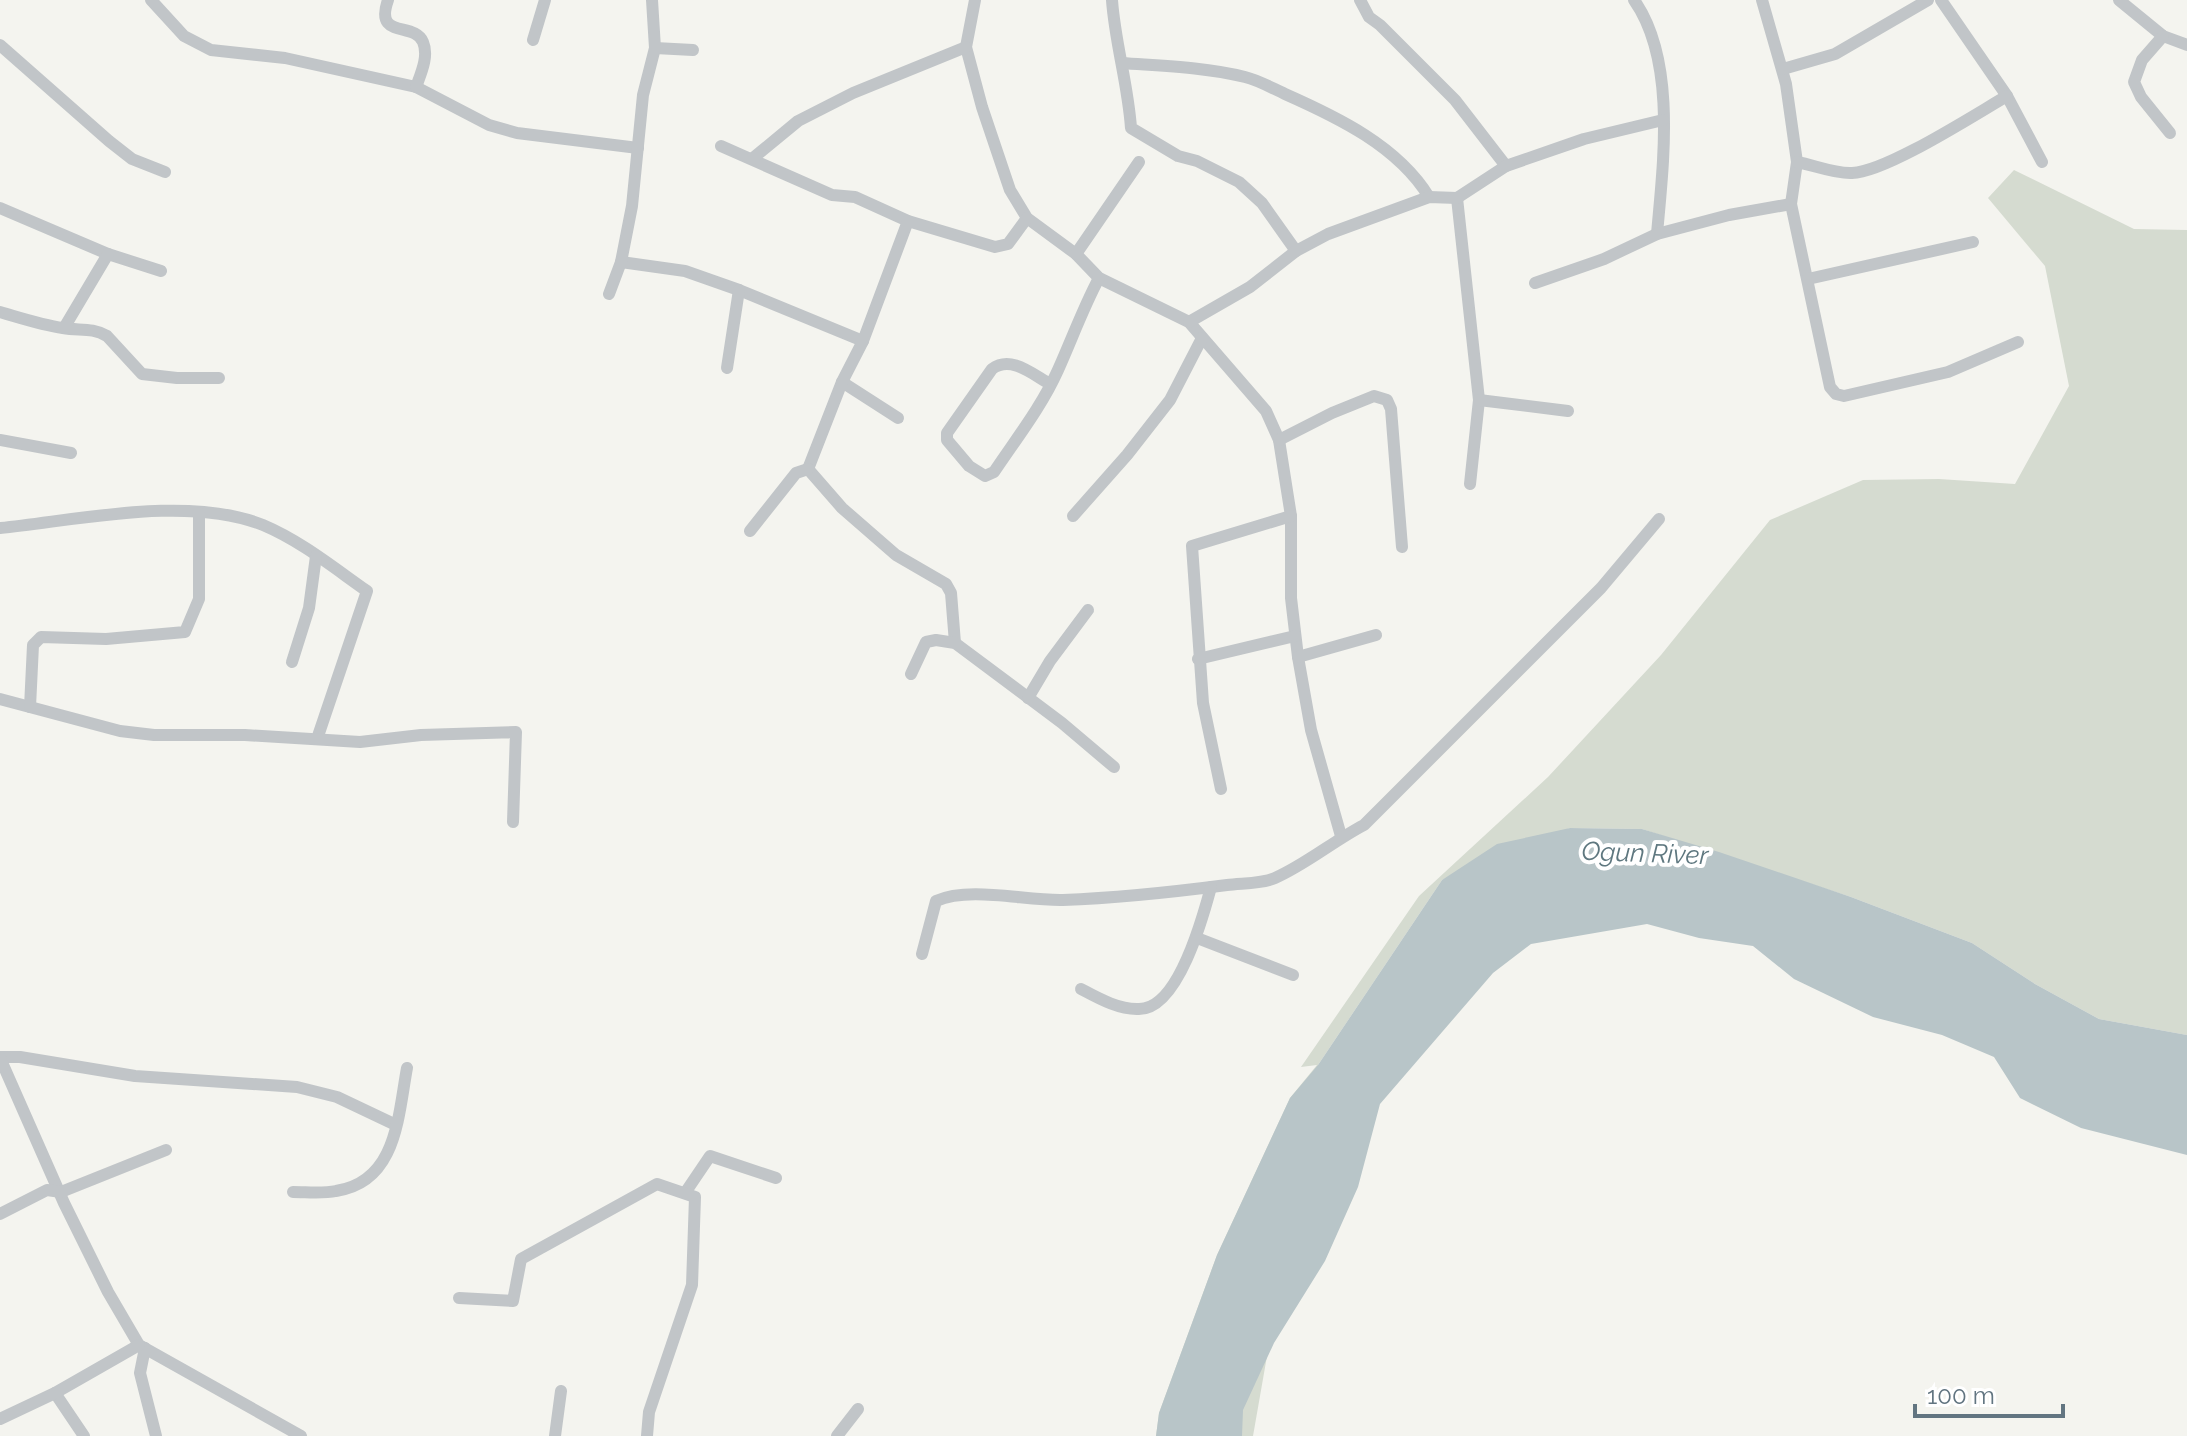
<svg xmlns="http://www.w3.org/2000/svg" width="2187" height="1436" viewBox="0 0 2187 1436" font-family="Raleway,sans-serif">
	<rect width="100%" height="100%" fill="#f4f4ef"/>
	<path fill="#d5dbd0" d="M2014,170L2134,229L2187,230V1035L2099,1019L2035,984L1972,943L1851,897L1642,829L1570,828L1442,880L1318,1065L1253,1436H1156L1159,1413L1217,1255L1290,1098L1317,1065L1301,1067L1419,896L1548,777L1661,655L1770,520L1863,480L1939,479L2015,484L2069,386L2045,266L1988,198Z"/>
	<path fill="#b8c5c8" d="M1570,828L1642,829L1719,852L1851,897L1972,943L2035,984L2099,1019L2187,1035V1155L2081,1128L2020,1098L1994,1057L1942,1035L1873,1017L1794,979L1753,946L1699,938L1647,924L1531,944L1493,973L1380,1104L1358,1187L1325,1261L1274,1343L1243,1410L1242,1436H1156L1159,1413L1217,1255L1290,1098L1318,1065L1442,880L1497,844Z"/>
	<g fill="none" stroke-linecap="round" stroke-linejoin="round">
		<g stroke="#c1c5c8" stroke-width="12">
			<path d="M151,0L184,36L211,50L285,58L416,87L489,125L517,133L638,148"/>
			<path d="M388,0C374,40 414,21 423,42C429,56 421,73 416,87"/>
			<path d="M975,0L966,47L982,107L1010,190L1027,218L1076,254L1099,278L1189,322L1266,411L1279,440L1291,516V598L1298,657L1311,730L1341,836"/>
			<path d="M1112,0C1115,43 1128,84 1131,128L1178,156L1197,161L1239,182L1262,203L1296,251"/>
			<path d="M1360,0L1369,17L1380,25L1455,100L1506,166"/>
			<path d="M1634,0C1677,61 1663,164 1657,234"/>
			<path d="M1762,0L1786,84L1797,162L1791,204L1830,387L1836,394L1844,396L1948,372L2018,342"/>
			<path d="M1941,0L2007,96L2042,162"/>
			<path d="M2119,0L2163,36L2187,45"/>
			<path d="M2163,36L2142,60L2134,82L2141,97L2170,133"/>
			<path d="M533,40L545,0"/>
			<path d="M0,45L109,141L132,159L165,172"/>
			<path d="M655,48L693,50"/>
			<path d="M1122,63C1163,66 1204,67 1245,77C1258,80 1272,88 1285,94C1337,117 1398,146 1429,197"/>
			<path d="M1783,69L1835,54L1928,0"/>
			<path d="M721,146L832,195L855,197L908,221L995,247L1008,244L1027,218"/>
			<path d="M752,159L798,121L853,93L966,47"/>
			<path d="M1797,162C1814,165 1835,174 1852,173C1886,172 1974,115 2007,96"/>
			<path d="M1457,198L1479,400L1470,484"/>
			<path d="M0,208L108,254L161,271"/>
			<path d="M1076,254L1139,162"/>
			<path d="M621,262L685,271L739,290L863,341"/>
			<path d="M1808,279L1973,242"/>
			<path d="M1535,283L1604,259L1657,234L1729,215L1791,204"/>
			<path d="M609,294L621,262L632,206L643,95L655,48L652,0"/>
			<path d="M0,312C21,318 42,325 63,328C79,331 92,327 107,336L142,374L177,378H219"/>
			<path d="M1189,322L1250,287L1296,251L1328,234L1429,197L1457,198L1506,166L1584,139L1663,120"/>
			<path d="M64,328L108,254"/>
			<path d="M727,368L739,290"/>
			<path d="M842,382L898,418"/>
			<path d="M1050,384C1032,374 1011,355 992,369L947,433V440L969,466L985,476L994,472C1016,439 1042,406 1058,370C1072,339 1083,308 1099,278"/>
			<path d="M1479,400L1568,411"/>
			<path d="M0,440L71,453"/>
			<path d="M1279,440L1332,413L1374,396L1387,400L1391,409L1402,547"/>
			<path d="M808,469L842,382L863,341L908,221"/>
			<path d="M808,469L842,508L896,555L946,584L951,593L955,643"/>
			<path d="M1073,516L1127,455L1170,400L1202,338"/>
			<path d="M0,528C79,520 188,495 263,525C301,541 334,568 367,591L317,739"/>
			<path d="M750,531L796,473L808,469"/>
			<path d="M1298,657L1376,635"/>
			<path d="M1198,659L1295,636"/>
			<path d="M292,662L309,608L316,556"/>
			<path d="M911,674L926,642L936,640L955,643L1062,723L1114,767"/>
			<path d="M1028,698L1050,661L1088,610"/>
			<path d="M0,699L120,731L154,735H245L360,742L421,735L516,732L513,822"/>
			<path d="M30,707L33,645L41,637L106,639L185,632L199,599V513"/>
			<path d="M1221,789L1203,703L1192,546L1291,516"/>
			<path d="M1197,938L1293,975"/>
			<path d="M922,954L936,901C970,886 1025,901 1063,900C1118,898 1173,892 1227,885C1242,883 1261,884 1275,878C1305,865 1335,840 1364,825L1601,588L1659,519"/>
			<path d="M1081,989C1098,998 1119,1010 1139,1009C1178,1009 1203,917 1211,887"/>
			<path d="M0,1057H20L135,1076L297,1087L337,1097L396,1125"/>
			<path d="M0,1058L64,1203L108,1292L139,1345L301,1436"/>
			<path d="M293,1192C307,1192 322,1194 336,1191C397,1182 398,1116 407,1068"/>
			<path d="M685,1193L710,1156L776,1178"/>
			<path d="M0,1214L47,1190L61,1192L166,1150"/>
			<path d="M459,1298L513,1301L521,1259L657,1184L695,1197L692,1285L649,1412L647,1436"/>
			<path d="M145,1348L140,1373L156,1436"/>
			<path d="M55,1393L84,1436"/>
			<path d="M0,1419L55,1393L139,1345"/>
			<path d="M555,1436L561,1391"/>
			<path d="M837,1436L858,1409"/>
		</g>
	</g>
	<g text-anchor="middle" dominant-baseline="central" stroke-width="8" stroke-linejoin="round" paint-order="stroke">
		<g font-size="26" font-style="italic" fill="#5e777f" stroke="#fff">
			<text transform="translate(1645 853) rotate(2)">Ogun River</text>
		</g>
	</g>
	<path d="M1915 1404v12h148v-12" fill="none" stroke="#627581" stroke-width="4"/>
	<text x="1927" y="1404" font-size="24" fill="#627581" stroke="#ffffff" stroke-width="6" paint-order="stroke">100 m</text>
</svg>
